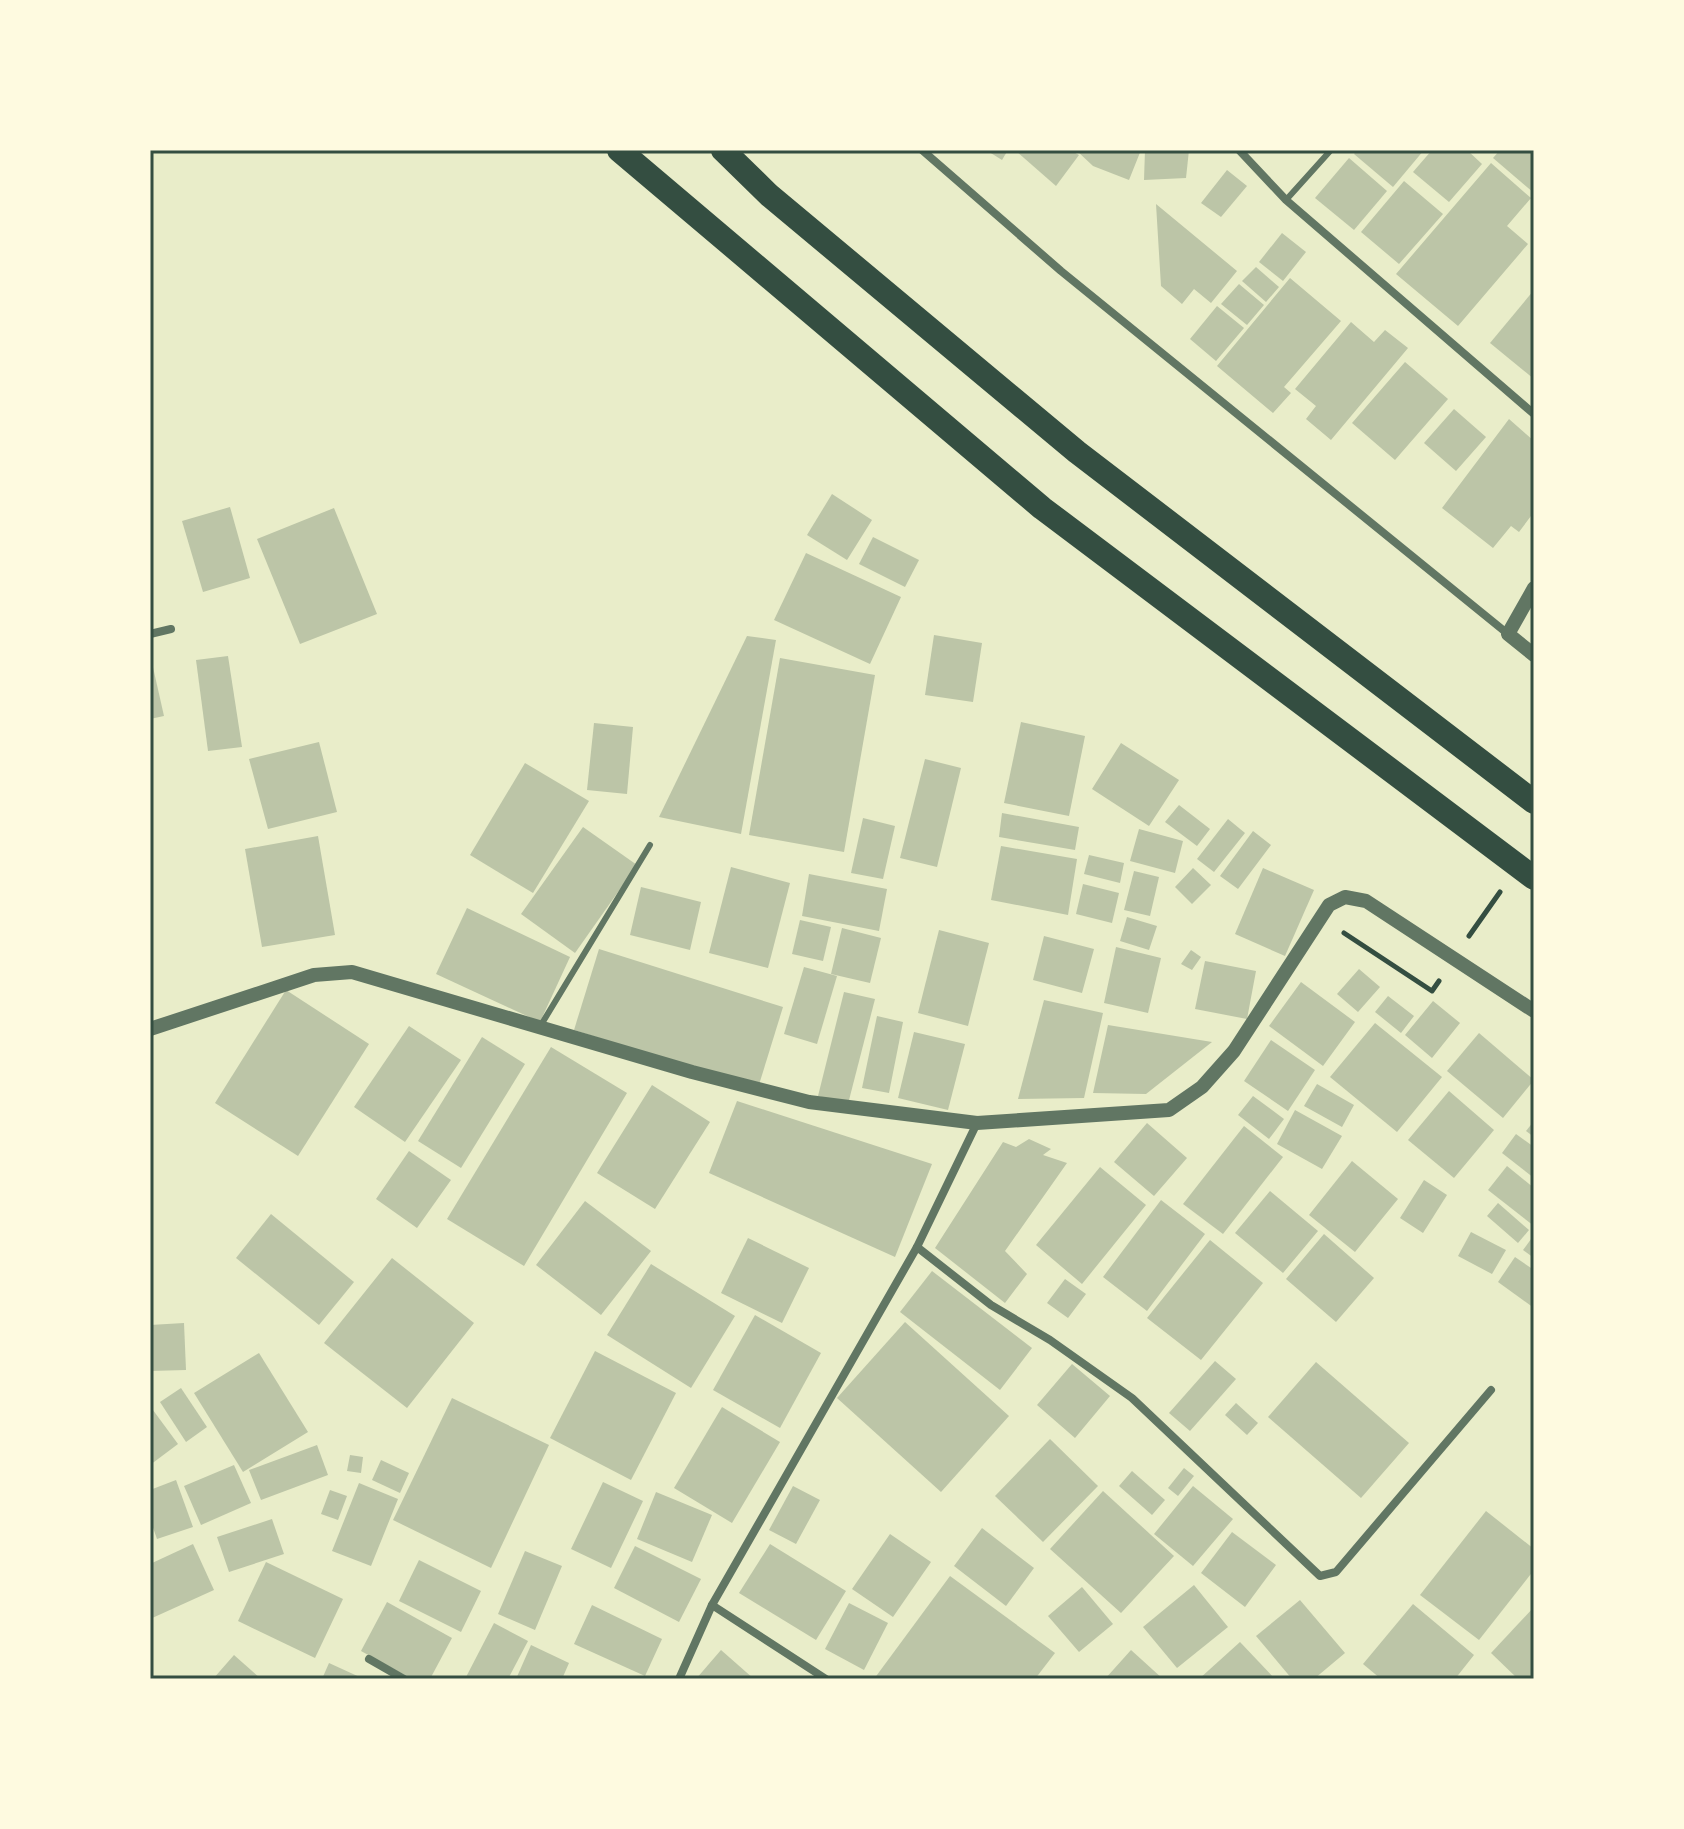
<svg xmlns="http://www.w3.org/2000/svg" width="1684" height="1829" viewBox="0 0 1684 1829" font-family="'Roboto Condensed',sans-serif">
	<rect width="100%" height="100%" fill="#e9edc9"/>
	<g fill="#bcc5a7">
		<path d="M986,150H1008L1002,160Z"/>
		<path d="M1015,150H1070L1079,155L1056,186Z"/>
		<path d="M1076,150H1141L1129,180L1093,166Z"/>
		<path d="M1145,150H1189L1186,178L1144,180Z"/>
		<path d="M1357,150H1424L1393,187L1354,154Z"/>
		<path d="M1432,150H1467L1482,164L1449,202L1413,172Z"/>
		<path d="M1500,150H1534V193L1493,158Z"/>
		<path d="M1349,158L1387,191L1354,230L1315,198Z"/>
		<path d="M1491,163L1531,198L1507,226L1528,244L1458,326L1396,274Z"/>
		<path d="M1227,170L1247,186L1221,217L1201,203Z"/>
		<path d="M1404,181L1443,214L1399,264L1361,232Z"/>
		<path d="M1156,204L1237,271L1211,303L1194,289L1182,304L1161,286Z"/>
		<path d="M1282,233L1306,252L1283,281L1259,262Z"/>
		<path d="M1256,267L1279,287L1266,302L1242,281Z"/>
		<path d="M1290,278L1341,321L1284,387L1291,393L1273,413L1217,366Z"/>
		<path d="M1239,284L1264,305L1247,325L1221,304Z"/>
		<path d="M1534,290V379L1490,343Z"/>
		<path d="M1217,306L1244,328L1216,361L1190,339Z"/>
		<path d="M1351,322L1374,342L1385,330L1408,348L1331,440L1306,419L1316,406L1295,389Z"/>
		<path d="M1405,362L1448,399L1395,460L1352,423Z"/>
		<path d="M1454,409L1486,437L1456,471L1424,443Z"/>
		<path d="M1509,419L1534,441V512L1519,532L1511,526L1493,548L1442,508Z"/>
		<path d="M832,494L872,520L847,560L807,535Z"/>
		<path d="M230,507L250,578L203,592L182,521Z"/>
		<path d="M334,508L377,614L300,644L257,539Z"/>
		<path d="M873,537L919,560L905,587L859,564Z"/>
		<path d="M806,553L901,597L870,664L774,620Z"/>
		<path d="M934,635L982,643L973,702L925,695Z"/>
		<path d="M747,636L776,640L741,834L659,817Z"/>
		<path d="M150,654L164,716L150,719Z"/>
		<path d="M228,656L242,747L208,751L196,660Z"/>
		<path d="M780,658L875,675L844,852L749,835Z"/>
		<path d="M1021,722L1085,736L1069,816L1004,803Z"/>
		<path d="M594,723L633,727L627,794L587,790Z"/>
		<path d="M319,742L337,812L268,829L249,759Z"/>
		<path d="M1121,743L1179,780L1149,826L1092,789Z"/>
		<path d="M925,759L961,768L937,867L900,858Z"/>
		<path d="M525,763L589,801L533,893L470,855Z"/>
		<path d="M1179,805L1210,829L1197,846L1165,822Z"/>
		<path d="M1002,813L1079,827L1075,850L999,837Z"/>
		<path d="M863,818L895,826L883,879L851,873Z"/>
		<path d="M1228,819L1245,833L1214,872L1197,859Z"/>
		<path d="M583,827L637,865L575,953L521,914Z"/>
		<path d="M1139,829L1183,841L1175,873L1130,861Z"/>
		<path d="M1253,831L1271,845L1238,889L1220,876Z"/>
		<path d="M318,836L335,935L262,947L245,849Z"/>
		<path d="M1001,846L1077,859L1068,915L991,900Z"/>
		<path d="M1089,855L1124,863L1120,883L1084,874Z"/>
		<path d="M731,867L790,883L768,968L709,953Z"/>
		<path d="M1193,868L1211,885L1192,904L1175,887Z"/>
		<path d="M1263,868L1314,890L1285,956L1235,934Z"/>
		<path d="M1134,871L1159,877L1150,916L1124,910Z"/>
		<path d="M809,874L887,889L879,931L802,916Z"/>
		<path d="M1083,884L1119,893L1112,923L1076,914Z"/>
		<path d="M641,887L701,902L690,950L630,935Z"/>
		<path d="M467,908L570,957L540,1022L436,974Z"/>
		<path d="M1127,917L1157,926L1149,950L1120,941Z"/>
		<path d="M800,920L831,927L823,961L792,954Z"/>
		<path d="M842,928L881,938L870,983L831,974Z"/>
		<path d="M939,930L989,943L968,1026L918,1013Z"/>
		<path d="M1044,936L1094,949L1082,993L1033,980Z"/>
		<path d="M1116,947L1161,958L1148,1013L1104,1003Z"/>
		<path d="M599,949L783,1007L758,1088L574,1030Z"/>
		<path d="M1191,950L1201,957L1192,970L1181,964Z"/>
		<path d="M1205,961L1256,971L1247,1019L1195,1009Z"/>
		<path d="M804,967L837,976L817,1044L784,1034Z"/>
		<path d="M1359,969L1380,987L1358,1012L1337,994Z"/>
		<path d="M1301,982L1355,1022L1323,1066L1269,1026Z"/>
		<path d="M286,990L369,1044L298,1156L215,1103Z"/>
		<path d="M844,992L875,999L848,1104L818,1096Z"/>
		<path d="M1388,996L1414,1016L1401,1033L1375,1012Z"/>
		<path d="M1044,1000L1103,1013L1084,1098L1018,1099Z"/>
		<path d="M1433,1001L1460,1023L1432,1058L1405,1035Z"/>
		<path d="M877,1016L903,1022L889,1093L862,1088Z"/>
		<path d="M1375,1023L1442,1077L1397,1132L1330,1077Z"/>
		<path d="M1108,1025L1212,1042L1146,1094L1093,1093Z"/>
		<path d="M409,1026L461,1060L405,1142L354,1107Z"/>
		<path d="M914,1032L965,1044L948,1110L898,1098Z"/>
		<path d="M1479,1033L1534,1080L1503,1118L1447,1071Z"/>
		<path d="M482,1037L525,1064L461,1168L418,1141Z"/>
		<path d="M1271,1040L1315,1070L1288,1111L1244,1081Z"/>
		<path d="M551,1047L627,1093L524,1266L447,1219Z"/>
		<path d="M1317,1084L1354,1105L1342,1127L1304,1106Z"/>
		<path d="M652,1085L710,1122L655,1209L597,1173Z"/>
		<path d="M1449,1091L1494,1130L1454,1178L1408,1140Z"/>
		<path d="M1253,1096L1284,1119L1269,1139L1238,1115Z"/>
		<path d="M737,1101L932,1164L895,1257L709,1173Z"/>
		<path d="M1295,1110L1342,1136L1322,1169L1277,1144Z"/>
		<path d="M1534,1121V1137L1526,1131Z"/>
		<path d="M1147,1123L1187,1158L1154,1196L1114,1162Z"/>
		<path d="M1244,1126L1283,1157L1223,1234L1183,1204Z"/>
		<path d="M1516,1134L1534,1147V1178L1502,1153Z"/>
		<path d="M1029,1139L1051,1149L1043,1155L1067,1163L1005,1251L1027,1274L1005,1303L935,1248L1003,1142L1016,1147Z"/>
		<path d="M409,1151L451,1180L417,1228L376,1199Z"/>
		<path d="M1352,1161L1398,1199L1355,1252L1309,1215Z"/>
		<path d="M1507,1166L1534,1188V1226L1488,1190Z"/>
		<path d="M1100,1167L1146,1205L1082,1284L1036,1245Z"/>
		<path d="M1424,1180L1447,1195L1423,1233L1400,1218Z"/>
		<path d="M1270,1191L1318,1231L1283,1273L1235,1233Z"/>
		<path d="M1161,1200L1205,1234L1147,1311L1103,1277Z"/>
		<path d="M585,1201L651,1251L601,1315L536,1265Z"/>
		<path d="M1498,1203L1529,1230L1518,1243L1487,1216Z"/>
		<path d="M271,1214L354,1282L319,1325L236,1258Z"/>
		<path d="M1471,1232L1506,1250L1492,1274L1458,1256Z"/>
		<path d="M1324,1234L1374,1278L1336,1322L1286,1279Z"/>
		<path d="M1534,1235V1258L1523,1250Z"/>
		<path d="M748,1238L809,1268L782,1323L721,1293Z"/>
		<path d="M1210,1240L1263,1283L1201,1360L1147,1318Z"/>
		<path d="M1515,1257L1534,1270V1308L1498,1282Z"/>
		<path d="M392,1258L474,1323L407,1408L324,1343Z"/>
		<path d="M651,1264L735,1316L691,1388L607,1335Z"/>
		<path d="M932,1271L1032,1348L1000,1390L900,1312Z"/>
		<path d="M1065,1279L1086,1294L1068,1318L1047,1303Z"/>
		<path d="M755,1315L821,1353L780,1428L713,1390Z"/>
		<path d="M905,1322L1009,1416L941,1492L837,1398Z"/>
		<path d="M184,1323L186,1370L150,1371V1325Z"/>
		<path d="M595,1351L676,1393L631,1480L550,1438Z"/>
		<path d="M259,1353L308,1432L243,1472L194,1393Z"/>
		<path d="M1215,1361L1236,1379L1190,1431L1169,1413Z"/>
		<path d="M1316,1362L1409,1443L1361,1498L1268,1417Z"/>
		<path d="M1072,1364L1110,1396L1075,1438L1037,1405Z"/>
		<path d="M181,1388L207,1427L186,1442L160,1402Z"/>
		<path d="M452,1398L549,1445L491,1568L393,1520Z"/>
		<path d="M1236,1403L1258,1423L1247,1435L1225,1415Z"/>
		<path d="M150,1406L178,1444L150,1465Z"/>
		<path d="M722,1407L780,1442L732,1523L674,1488Z"/>
		<path d="M1050,1439L1098,1486L1043,1542L995,1496Z"/>
		<path d="M317,1445L328,1475L261,1500L249,1470Z"/>
		<path d="M350,1455L363,1457L361,1473L347,1471Z"/>
		<path d="M381,1460L409,1473L400,1493L372,1480Z"/>
		<path d="M234,1465L251,1503L201,1525L184,1486Z"/>
		<path d="M1184,1468L1194,1476L1178,1496L1168,1488Z"/>
		<path d="M1132,1471L1165,1500L1152,1515L1119,1486Z"/>
		<path d="M176,1480L193,1527L157,1539L150,1519V1490Z"/>
		<path d="M603,1482L643,1501L611,1568L571,1549Z"/>
		<path d="M359,1483L398,1499L371,1566L332,1551Z"/>
		<path d="M793,1486L820,1500L796,1544L769,1530Z"/>
		<path d="M1193,1486L1233,1519L1193,1566L1154,1534Z"/>
		<path d="M330,1490L347,1496L338,1520L321,1514Z"/>
		<path d="M1103,1491L1174,1556L1121,1613L1050,1549Z"/>
		<path d="M656,1492L712,1515L692,1562L637,1539Z"/>
		<path d="M1486,1511L1534,1549V1570L1479,1640L1420,1595Z"/>
		<path d="M272,1519L284,1554L229,1572L217,1537Z"/>
		<path d="M982,1528L1034,1568L1006,1606L954,1566Z"/>
		<path d="M1232,1532L1276,1565L1245,1607L1201,1573Z"/>
		<path d="M890,1534L931,1562L893,1617L852,1589Z"/>
		<path d="M193,1544L214,1590L150,1619V1564Z"/>
		<path d="M770,1544L846,1591L816,1640L739,1593Z"/>
		<path d="M635,1546L701,1579L679,1622L614,1588Z"/>
		<path d="M525,1551L562,1566L535,1630L498,1614Z"/>
		<path d="M419,1560L481,1591L461,1632L399,1601Z"/>
		<path d="M266,1562L343,1599L315,1658L238,1621Z"/>
		<path d="M950,1576L1055,1653L1035,1679H874Z"/>
		<path d="M1194,1585L1228,1627L1177,1668L1143,1627Z"/>
		<path d="M1082,1587L1113,1624L1079,1652L1048,1616Z"/>
		<path d="M1300,1600L1345,1653L1314,1679H1292L1256,1636Z"/>
		<path d="M387,1602L452,1638L430,1679H412L361,1651Z"/>
		<path d="M849,1603L888,1623L864,1670L825,1649Z"/>
		<path d="M1413,1604L1474,1655L1455,1679H1381L1363,1664Z"/>
		<path d="M592,1605L662,1639L645,1676L574,1644Z"/>
		<path d="M1534,1607V1679H1518L1491,1653Z"/>
		<path d="M494,1623L528,1641L508,1679H465Z"/>
		<path d="M1240,1642L1275,1679H1199Z"/>
		<path d="M531,1645L569,1663L562,1679H516Z"/>
		<path d="M721,1650L754,1679H696Z"/>
		<path d="M1131,1650L1163,1679H1105Z"/>
		<path d="M234,1655L261,1679H213Z"/>
		<path d="M329,1663L364,1679H322Z"/>
	</g>
	<g fill="none" stroke-linecap="round" stroke-linejoin="round">
		<g stroke="#344e41" stroke-width="5">
			<path d="M1344,933L1432,991L1439,981"/>
			<path d="M1469,936L1500,892"/>
		</g>
		<g stroke="#617663" stroke-width="6">
			<path d="M1286,200L1331,150"/>
			<path d="M541,1025L650,845"/>
		</g>
		<g stroke="#617663" stroke-width="8">
			<path d="M922,150L1061,271L1508,634"/>
			<path d="M1239,150L1286,200L1534,414"/>
			<path d="M150,634L171,629"/>
			<path d="M917,1247L991,1305L1050,1340L1132,1398L1320,1576L1336,1572L1491,1390"/>
			<path d="M712,1605L826,1679"/>
			<path d="M369,1659L404,1679"/>
			<path d="M679,1679L712,1605L917,1247L977,1123"/>
		</g>
		<g stroke="#617663" stroke-width="14">
			<path d="M1534,588L1508,634L1534,655"/>
			<path d="M150,1029L314,975L352,972L692,1072L809,1102L977,1123L1169,1110L1202,1087L1234,1051L1329,905L1345,897L1366,901L1534,1011"/>
		</g>
		<g stroke="#344e41" stroke-width="24">
			<path d="M619,150L1042,508L1534,878"/>
			<path d="M723,150L769,195L1077,452L1534,802"/>
		</g>
	</g>
	<rect width="1684" height="1829" fill="none" stroke="#fefae0" stroke-width="304"/>
	<rect x="152" y="152" width="1380" height="1525" fill="none" stroke="#344e41" stroke-width="3"/>
</svg>
